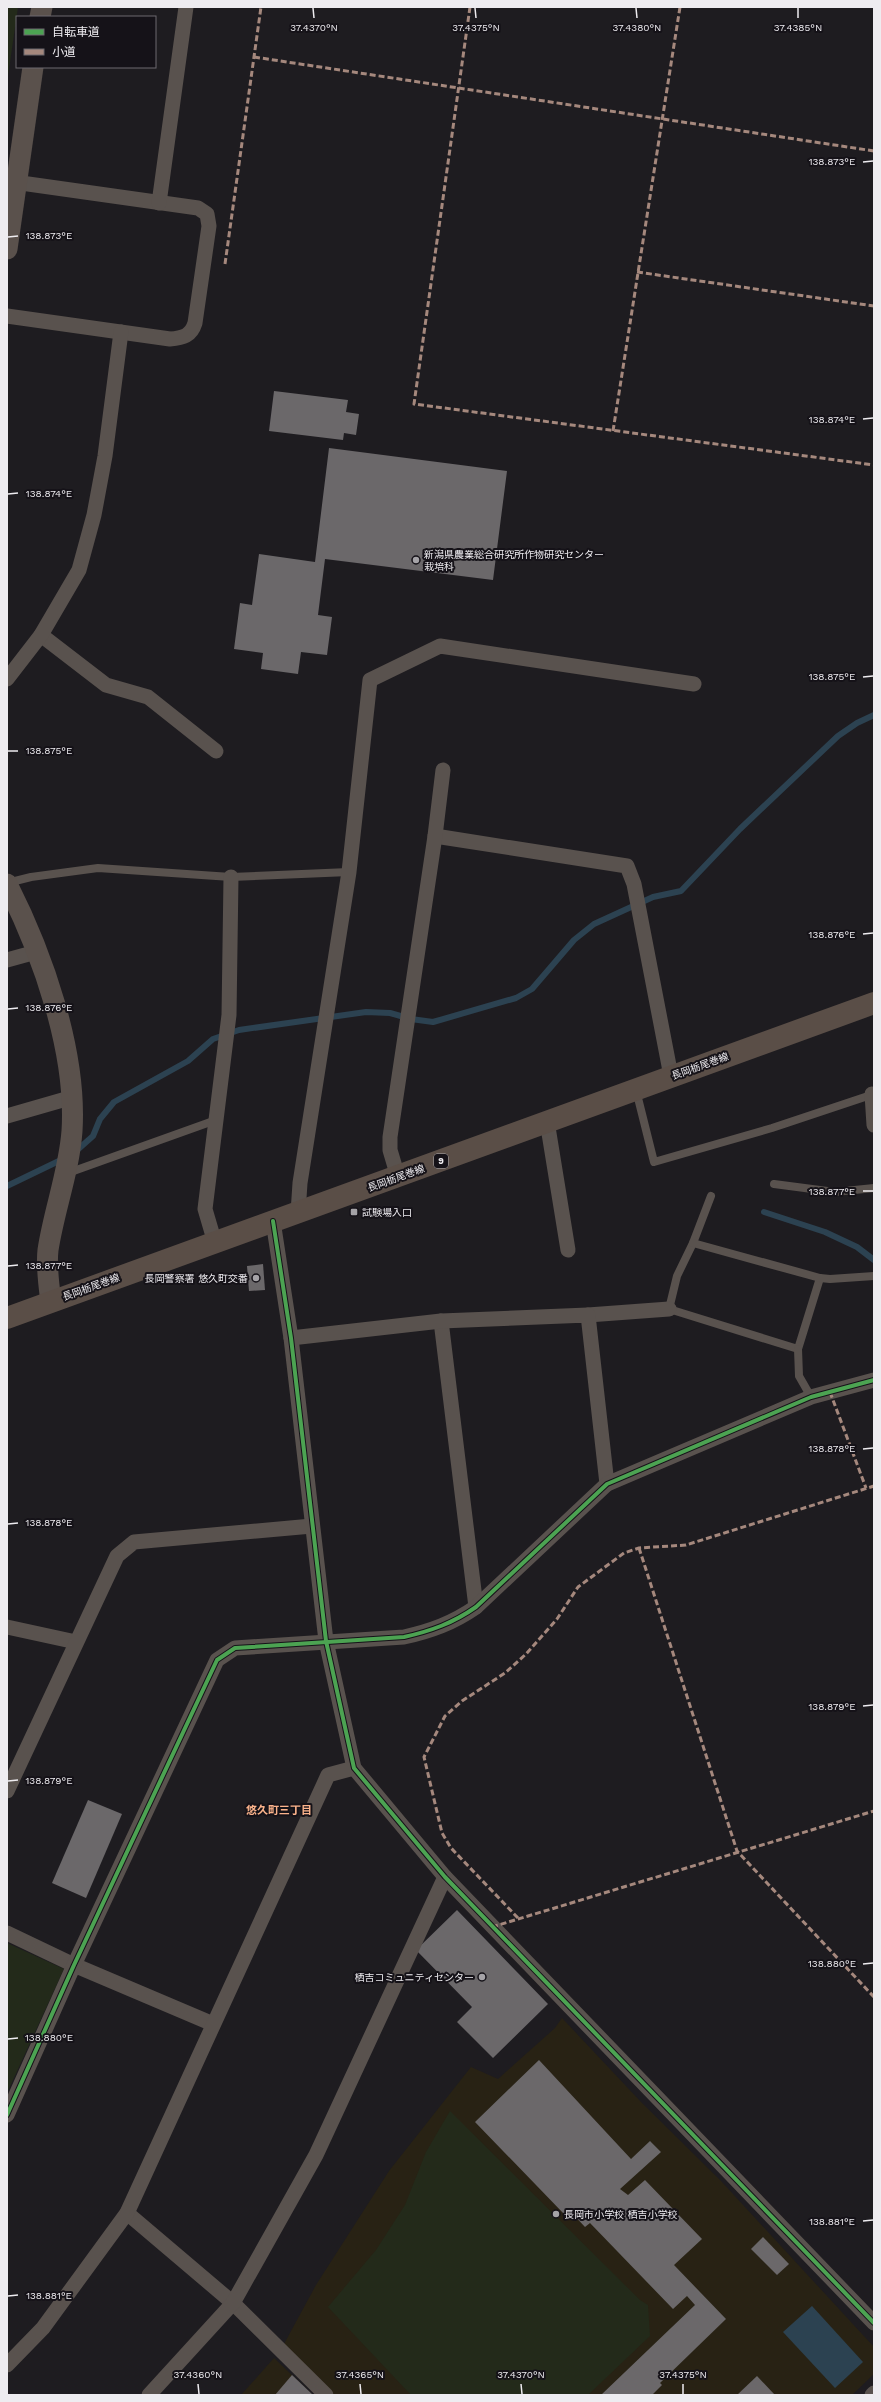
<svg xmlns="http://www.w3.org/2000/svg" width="881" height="2402" viewBox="0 0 881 2402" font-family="'Work Sans','Noto Sans JP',sans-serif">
	<rect width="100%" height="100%" fill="#1e1c20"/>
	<g fill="#282214">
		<path d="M562,2018L641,2102L721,2181L874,2347V2374L852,2395H333L284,2344L316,2285L389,2171L471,2067L498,2079L555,2028Z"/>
		<path d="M274,2358L313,2395H241Z"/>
	</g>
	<g fill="#232a1a">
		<path d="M7,7H18L7,83Z"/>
		<path d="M7,1943L64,1969L7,2093Z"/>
		<path d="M450,2111L640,2300L648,2305L650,2336L588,2395H411L328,2307L376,2250L405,2205L426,2152Z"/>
	</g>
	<path fill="#2c4251" d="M812,2306L863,2362L835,2388L783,2332Z"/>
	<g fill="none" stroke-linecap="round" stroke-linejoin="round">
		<g stroke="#2c4251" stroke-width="6">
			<path d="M75,1152L93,1136L100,1119L114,1102L188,1061L213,1039L239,1030L366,1012L390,1013L411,1019L433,1022L516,998L532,989L574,940L594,924L653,897L681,891L740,829L838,736L857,723L874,715"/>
			<path d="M7,1186L63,1159"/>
			<path d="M764,1212L825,1232L857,1247L874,1260"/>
		</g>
	</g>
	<g fill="#6b686a">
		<path d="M274,391L348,400L346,412L359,414L356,435L344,433L343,440L269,431Z"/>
		<path d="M329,448L507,471L493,580L325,559L318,615L332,617L327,655L301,652L298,674L261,669L263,653L234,649L240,603L252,605L259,554L315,562Z"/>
		<path d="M263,1264L265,1290L249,1291L247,1266Z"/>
		<path d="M88,1800L122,1814L86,1898L52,1883Z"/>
		<path d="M457,1910L548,2004L493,2058L457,2022L472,2007L416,1950Z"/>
		<path d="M539,2060L631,2159L650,2141L661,2152L620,2189L628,2195L645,2180L702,2239L674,2265L726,2319L660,2383L662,2385L652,2395H601L695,2305L687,2296L673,2309L590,2223L585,2227L569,2210L564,2214L475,2122Z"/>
		<path d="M763,2237L789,2264L777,2275L751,2249Z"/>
		<path d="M292,2375L313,2395H275Z"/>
		<path d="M757,2376L775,2395H737Z"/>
	</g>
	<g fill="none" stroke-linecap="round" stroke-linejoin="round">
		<g stroke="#59524e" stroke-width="8">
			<path d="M7,883L31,877L98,868L231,877L349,872"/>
			<path d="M636,1090L654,1162L772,1128L874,1094"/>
			<path d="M68,1173L216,1120"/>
			<path d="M774,1184L835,1192L874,1188"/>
			<path d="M711,1196L693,1243L677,1276L669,1309L798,1349L820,1278"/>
			<path d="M693,1243L820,1278L830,1279L874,1276"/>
			<path d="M798,1349L799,1376L811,1397"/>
		</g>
		<g stroke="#59524e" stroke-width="15">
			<path d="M7,181L198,208L207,214L209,226L195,323C191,336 183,338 170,339L7,316"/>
			<path d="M159,203L186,7"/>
			<path d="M41,635L106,685L148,697L216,751"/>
			<path d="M7,679L41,635L79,570L94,515L105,456L121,332"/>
			<path d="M435,836L627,866L634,884L671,1076"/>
			<path d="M7,960L36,952"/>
			<path d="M872,1094L874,1125"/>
			<path d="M7,1116L73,1097"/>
			<path d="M547,1121L568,1250"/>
			<path d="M398,1177L390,1150V1137L435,836L443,770"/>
			<path d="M298,1213L300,1183L349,872L370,680L440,646L694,684"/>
			<path d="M273,1221L291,1338L326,1641L354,1768L445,1877L874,2323"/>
			<path d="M215,1243L205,1209L229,1015L231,877"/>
			<path d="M588,1315L669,1309"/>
			<path d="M441,1321L476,1607"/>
			<path d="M291,1338L441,1321L588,1315L607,1484"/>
			<path d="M7,1627L76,1642"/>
			<path d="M7,1791L117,1556L134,1542L312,1526"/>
			<path d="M7,1933L74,1965L213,2024"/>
			<path d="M7,2115L74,1965L217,1660L235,1648L404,1637C431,1631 453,1623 476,1607L607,1484L811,1397L874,1380"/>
			<path d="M127,2213L233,2303L326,2395"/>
			<path d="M7,2365L43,2328L127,2213L328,1775L354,1768"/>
			<path d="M149,2395L233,2303L316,2155L445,1877"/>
			<path d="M872,2395L874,2393"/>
		</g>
		<g stroke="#5a514c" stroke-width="21">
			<path d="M40,17L42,7"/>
			<path d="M7,249L33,67"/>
			<path d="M7,884C43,955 77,1052 72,1131C69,1172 54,1210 48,1250C46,1267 49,1286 51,1302"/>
		</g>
		<path stroke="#5a4e47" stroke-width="22" d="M7,1318L874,1003"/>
		<g stroke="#a5887d" stroke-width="3" stroke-dasharray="6 3" stroke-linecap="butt">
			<path d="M470,7L414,404L874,465"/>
			<path d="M254,57L874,151"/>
			<path d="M225,264L261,7"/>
			<path d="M637,272L874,306"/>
			<path d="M613,431L680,7"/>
			<path d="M830,1392L866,1488"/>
			<path d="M639,1548L737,1851L874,1997"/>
			<path d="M518,1918L451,1848L442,1833L424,1757L445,1716L462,1701L505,1673L526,1654L557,1619L578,1587L624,1553L639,1548L686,1545L874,1486"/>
			<path d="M492,1927L874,1811"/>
		</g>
		<defs>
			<g id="cycleway">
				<path d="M273,1221L291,1338L326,1641L354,1768L445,1877L874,2323"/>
				<path d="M7,2115L74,1965L217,1660L235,1648L404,1637C431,1631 453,1623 476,1607L607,1484L811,1397L874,1380"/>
			</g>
		</defs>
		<use href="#cycleway" stroke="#151218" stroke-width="6"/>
		<use href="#cycleway" stroke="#4ca352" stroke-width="4"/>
	</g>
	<path fill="none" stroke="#eeecf0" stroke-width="1.5" d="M313,8L314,18M475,8L476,18M636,8L637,18M798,8V18M863,162L873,161M8,237L18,236M863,419L873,418M8,494L18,493M863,677L873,676M8,751H18M863,934L873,933M8,1009L18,1008M863,1191H873M8,1266L18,1265M863,1449L873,1448M8,1524L18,1523M863,1706L873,1705M8,1781L18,1780M863,1964L873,1963M8,2039L18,2038M863,2221L873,2220M8,2296L18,2295M198,2384L199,2394M360,2384L361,2394M521,2384L522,2394M683,2384V2394"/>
	<g fill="#a5a3a7" stroke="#151218" stroke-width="1.5">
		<circle cx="416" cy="560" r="4"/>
		<rect x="350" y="1208" width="8" height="8" rx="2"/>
		<circle cx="256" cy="1278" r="4"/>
		<circle cx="482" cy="1977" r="4"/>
		<circle cx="556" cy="2214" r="4"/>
	</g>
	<g text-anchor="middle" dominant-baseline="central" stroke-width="4" stroke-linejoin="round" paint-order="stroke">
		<rect fill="#151218" stroke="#adabaf" stroke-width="1" x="434" y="1154" width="14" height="14" rx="3"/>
		<g font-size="9" font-weight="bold" fill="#eeecf0">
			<text x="441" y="1161">9</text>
		</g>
		<g font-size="10" fill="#eeecf0" stroke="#151218" text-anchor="start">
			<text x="424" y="554">新潟県農業総合研究所作物研究センター<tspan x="424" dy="12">栽培科</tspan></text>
			<text x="362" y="1212">試験場入口</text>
			<text x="248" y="1278" text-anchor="end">長岡警察署 悠久町交番</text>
			<text x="474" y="1977" text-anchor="end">栖吉コミュニティセンター</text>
			<text x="564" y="2214">長岡市小学校 栖吉小学校</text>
		</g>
		<g font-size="10" fill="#eeecf0" stroke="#151218">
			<text transform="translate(700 1066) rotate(-20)">長岡栃尾巻線</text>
			<text transform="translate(396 1178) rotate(-20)">長岡栃尾巻線</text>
			<text transform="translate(91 1287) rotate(-20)">長岡栃尾巻線</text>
		</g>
		<g font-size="11" font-weight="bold" fill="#fbb38b" stroke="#151218">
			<text x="279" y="1810">悠久町三丁目</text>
		</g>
	</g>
	<g font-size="10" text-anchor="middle" fill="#eeecf0" stroke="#151218" stroke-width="4" stroke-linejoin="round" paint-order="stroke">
		<text x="314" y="31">37.4370°N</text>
		<text x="476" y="31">37.4375°N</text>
		<text x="637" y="31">37.4380°N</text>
		<text x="798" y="31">37.4385°N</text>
		<text x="832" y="165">138.873°E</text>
		<text x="49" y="239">138.873°E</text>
		<text x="832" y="423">138.874°E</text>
		<text x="49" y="497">138.874°E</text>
		<text x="832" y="680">138.875°E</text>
		<text x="49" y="754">138.875°E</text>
		<text x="832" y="938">138.876°E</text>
		<text x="49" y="1011">138.876°E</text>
		<text x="832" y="1195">138.877°E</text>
		<text x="49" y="1269">138.877°E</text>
		<text x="832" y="1452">138.878°E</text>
		<text x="49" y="1526">138.878°E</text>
		<text x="832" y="1710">138.879°E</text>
		<text x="49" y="1784">138.879°E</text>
		<text x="832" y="1967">138.880°E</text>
		<text x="49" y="2041">138.880°E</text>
		<text x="832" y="2225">138.881°E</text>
		<text x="49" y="2299">138.881°E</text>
		<text x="198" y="2378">37.4360°N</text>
		<text x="360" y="2378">37.4365°N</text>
		<text x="521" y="2378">37.4370°N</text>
		<text x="683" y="2378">37.4375°N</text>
	</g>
	<rect width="881" height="2402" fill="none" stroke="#eeecf0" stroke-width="16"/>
	<rect x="16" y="16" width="140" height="52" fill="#151218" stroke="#6c696e"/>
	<rect x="24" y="29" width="20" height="6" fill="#4ca352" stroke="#6c696e"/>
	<text x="52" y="36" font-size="12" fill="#eeecf0">自転車道</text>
	<rect x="24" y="49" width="20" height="6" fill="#a5887d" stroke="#6c696e"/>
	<text x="52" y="56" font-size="12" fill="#eeecf0">小道</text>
</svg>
